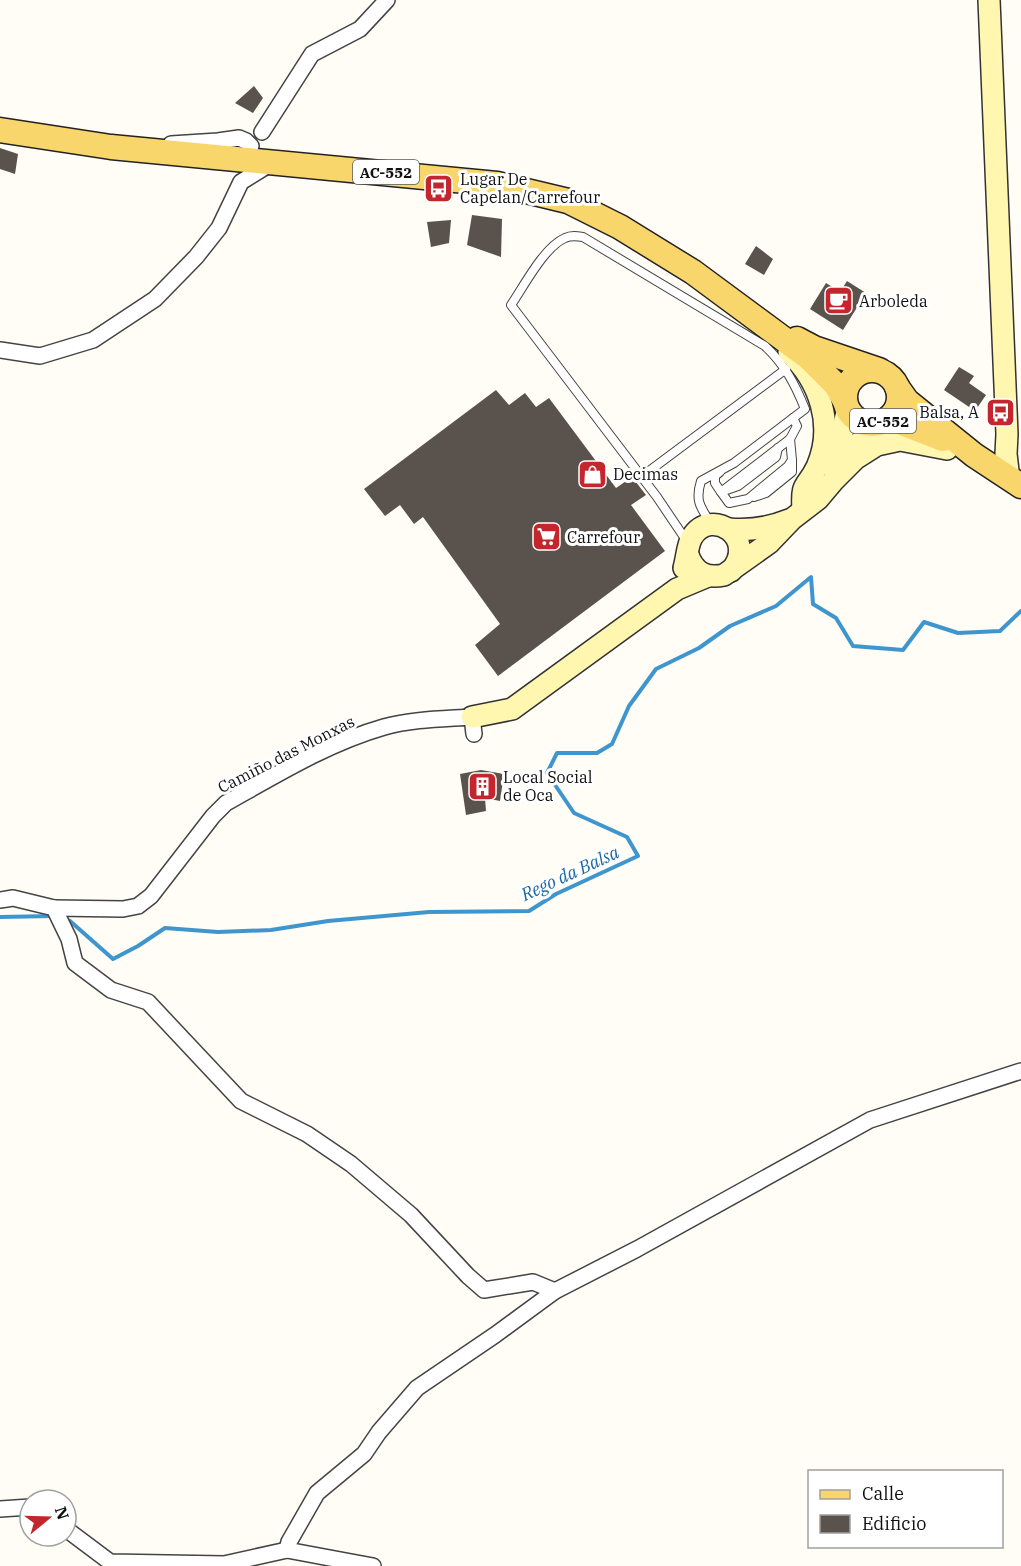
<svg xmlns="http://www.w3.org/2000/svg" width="1021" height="1566" viewBox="0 0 1021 1566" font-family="'IBM Plex Serif',serif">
	<rect width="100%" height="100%" fill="#fffdf5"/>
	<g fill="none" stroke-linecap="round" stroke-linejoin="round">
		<g stroke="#3f96cf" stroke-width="4">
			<path d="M0,917L53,916"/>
			<path d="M63,919L70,921L113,959L138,946L165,928L218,932L271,930L328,921L429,912L529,911L556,894L638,856L627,837L574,813L547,773L557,753H597L612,744L629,706L656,669L699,648L730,626L776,606L811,577L813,604L836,618L853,646L903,650L924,622L958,633L1000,631L1021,611"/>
		</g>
	</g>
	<g fill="#5a524d">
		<path d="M254,86L263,98L253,113L235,103Z"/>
		<path d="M0,148L18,154L15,174L0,169Z"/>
		<path d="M472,215L502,219L501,257L467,245Z"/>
		<path d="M451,220L449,243L431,247L427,222Z"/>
		<path d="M756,246L773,259L764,275L745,264Z"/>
		<path d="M847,281L866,293L843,330L810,309L826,283L840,292Z"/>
		<path d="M959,367L974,376L969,383L986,395L975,411L944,390Z"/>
		<path d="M496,390L509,405L525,393L536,407L549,398L616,488L632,477L646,495L631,505L665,551L498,676L475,645L500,624L423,517L414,524L400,505L385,516L364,489Z"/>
		<path d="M481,770L504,774L500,801L485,798L486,811L466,815L460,774Z"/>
	</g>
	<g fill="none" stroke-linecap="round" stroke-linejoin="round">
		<defs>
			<g id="lane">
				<path d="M778,448L776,457L738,486L721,492L729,503L748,499L788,466L792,460L790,439"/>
				<path d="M720,472L715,476V483L721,492L790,439L797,426L793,418"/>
				<path d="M641,477L786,369"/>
				<path d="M754,497L766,493L792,472V461"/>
				<path d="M686,540L657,497L511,305C524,286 544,247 565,238C571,235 577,236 583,237L765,346C785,365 795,384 805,409L734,463L701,481C695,500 700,507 710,522"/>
			</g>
			<g id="street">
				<path d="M262,132L312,54L360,29L387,0"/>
				<path d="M171,144L218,141L239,138L246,141L251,146"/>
				<path d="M0,350L40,356L93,340L155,299L196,257L219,228L241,182L270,164"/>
				<path d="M0,900L13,898L54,908L69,939L75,963L111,990L148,1002L241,1101L307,1134L351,1164L411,1215L468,1276L484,1290L533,1282L555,1291L495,1335L417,1388L379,1432L364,1454L317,1493L289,1542L287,1550"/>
				<path d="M54,908L123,909L138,906L151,896L213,816L226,803C276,775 328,743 384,727C413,719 443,719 472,717L474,734"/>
				<path d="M555,1291L637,1249L870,1120L1021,1071"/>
				<path d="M0,1509L30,1507"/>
				<path d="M66,1529L110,1562L224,1564L287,1550L373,1566"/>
			</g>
			<g id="secondary">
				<path d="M989,0L1007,434L1006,454L1009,479"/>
				<path d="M789,352C820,381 835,426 817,467C807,488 801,481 803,509"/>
				<path d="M846,455L882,422"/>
				<path d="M830,465L839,446L848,408"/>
				<path d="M729,529C750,531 769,528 789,520"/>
				<path d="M688,555C694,572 706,579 724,575L769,543L792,519L818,499L834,480L855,459L877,445L900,440L947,449"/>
				<path d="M684,568C687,558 687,546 692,537C711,506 759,538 731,571"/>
				<path d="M472,717L512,709L677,589L708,576"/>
			</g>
			<g id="primary">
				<path d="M0,130L111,147L497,184L568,201L620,227L693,272L808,357L836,385L845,401"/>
				<path d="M797,339L814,348L879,370"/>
				<circle cx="872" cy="397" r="27"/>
				<path d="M897,387L907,401L974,455L1021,486"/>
				<path d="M889,418L943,439"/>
			</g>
		</defs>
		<use href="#lane" stroke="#444" stroke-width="10"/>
		<use href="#street" stroke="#444" stroke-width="18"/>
		<use href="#secondary" stroke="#333" stroke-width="24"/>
		<use href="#primary" stroke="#222" stroke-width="27"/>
		<use href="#lane" stroke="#fff" stroke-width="8"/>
		<use href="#street" stroke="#fff" stroke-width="15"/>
		<use href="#secondary" stroke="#fff6b0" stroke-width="21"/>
		<use href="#primary" stroke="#f9d66b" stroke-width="24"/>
	</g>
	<defs>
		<symbol id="bus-square" viewBox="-11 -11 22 22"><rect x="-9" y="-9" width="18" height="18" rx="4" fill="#c4262e" stroke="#fff"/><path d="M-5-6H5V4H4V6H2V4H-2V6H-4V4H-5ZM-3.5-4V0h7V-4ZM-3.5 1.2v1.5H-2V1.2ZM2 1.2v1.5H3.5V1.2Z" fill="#fff"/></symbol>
		<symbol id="cafe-square" viewBox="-11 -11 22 22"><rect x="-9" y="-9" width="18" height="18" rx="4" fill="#c4262e" stroke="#fff"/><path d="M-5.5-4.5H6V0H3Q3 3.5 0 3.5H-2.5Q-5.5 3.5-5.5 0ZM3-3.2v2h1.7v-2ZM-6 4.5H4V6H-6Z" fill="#fff"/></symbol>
		<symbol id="shop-square" viewBox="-11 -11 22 22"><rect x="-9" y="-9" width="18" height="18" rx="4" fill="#c4262e" stroke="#fff"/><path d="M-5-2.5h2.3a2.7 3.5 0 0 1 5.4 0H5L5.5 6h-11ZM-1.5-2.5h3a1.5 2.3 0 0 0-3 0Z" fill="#fff"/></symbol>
		<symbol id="supermarket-square" viewBox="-11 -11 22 22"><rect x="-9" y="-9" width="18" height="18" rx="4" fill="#c4262e" stroke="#fff"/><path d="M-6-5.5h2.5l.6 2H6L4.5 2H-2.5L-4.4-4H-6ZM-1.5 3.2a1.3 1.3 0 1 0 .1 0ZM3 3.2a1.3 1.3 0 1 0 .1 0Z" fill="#fff"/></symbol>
		<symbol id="building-square" viewBox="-11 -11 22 22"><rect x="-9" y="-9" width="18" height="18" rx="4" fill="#c4262e" stroke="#fff"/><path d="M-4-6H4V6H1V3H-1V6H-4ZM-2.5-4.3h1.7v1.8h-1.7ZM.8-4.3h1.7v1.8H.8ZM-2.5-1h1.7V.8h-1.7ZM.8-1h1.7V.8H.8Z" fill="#fff"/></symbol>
	</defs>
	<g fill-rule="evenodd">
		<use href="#bus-square" x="422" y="172" width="33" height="33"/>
		<use href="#cafe-square" x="822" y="284" width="33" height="33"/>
		<use href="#bus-square" x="984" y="396" width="33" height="33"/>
		<use href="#shop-square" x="576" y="458" width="33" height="33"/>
		<use href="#supermarket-square" x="530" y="520" width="33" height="33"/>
		<use href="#building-square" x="466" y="770" width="33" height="33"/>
	</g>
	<g text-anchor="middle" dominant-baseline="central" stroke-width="6" stroke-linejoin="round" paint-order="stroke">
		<g fill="#fff" stroke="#585858" stroke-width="1.5">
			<rect x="353" y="160" width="66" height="24" rx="4.5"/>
			<rect x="850" y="409" width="66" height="24" rx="4.5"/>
		</g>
		<g font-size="15" font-weight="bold" fill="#111">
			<text x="386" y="172">AC-552</text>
			<text x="883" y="421">AC-552</text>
		</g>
		<g font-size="16" fill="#111" stroke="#fff" text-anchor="start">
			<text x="460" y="179">Lugar De<tspan x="460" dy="18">Capelan/Carrefour</tspan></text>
			<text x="859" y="301">Arboleda</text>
			<text x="979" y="412" text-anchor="end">Balsa, A</text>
			<text x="613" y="474">Decimas</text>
			<text x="567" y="537">Carrefour</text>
			<text x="503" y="777">Local Social<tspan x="503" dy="18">de Oca</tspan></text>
		</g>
		<g font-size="16" fill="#111" stroke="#fff">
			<text transform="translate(286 754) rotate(-27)">Camiño das Monxas</text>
		</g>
		<g font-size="18" font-style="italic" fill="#1768a6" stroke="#fff">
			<text transform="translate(570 873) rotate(-25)">Rego da Balsa</text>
		</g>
	</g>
	<rect x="808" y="1470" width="195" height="78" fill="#ffffff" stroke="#a0a0a0" stroke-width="1.5"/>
	<rect x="820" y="1490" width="30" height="9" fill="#f9d66b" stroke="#a0a0a0" stroke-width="1.5"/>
	<text x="862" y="1500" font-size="18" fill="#111111">Calle</text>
	<rect x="820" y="1515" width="30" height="18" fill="#5a524d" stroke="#a0a0a0" stroke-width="1.5"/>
	<text x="862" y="1530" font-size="18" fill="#111111">Edificio</text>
	<g transform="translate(48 1518) rotate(71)"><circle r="28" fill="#ffffff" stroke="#a0a0a0" stroke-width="1.5"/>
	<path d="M0-4.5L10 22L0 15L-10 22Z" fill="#c4262e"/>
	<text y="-9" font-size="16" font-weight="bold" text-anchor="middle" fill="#111111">N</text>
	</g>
</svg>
